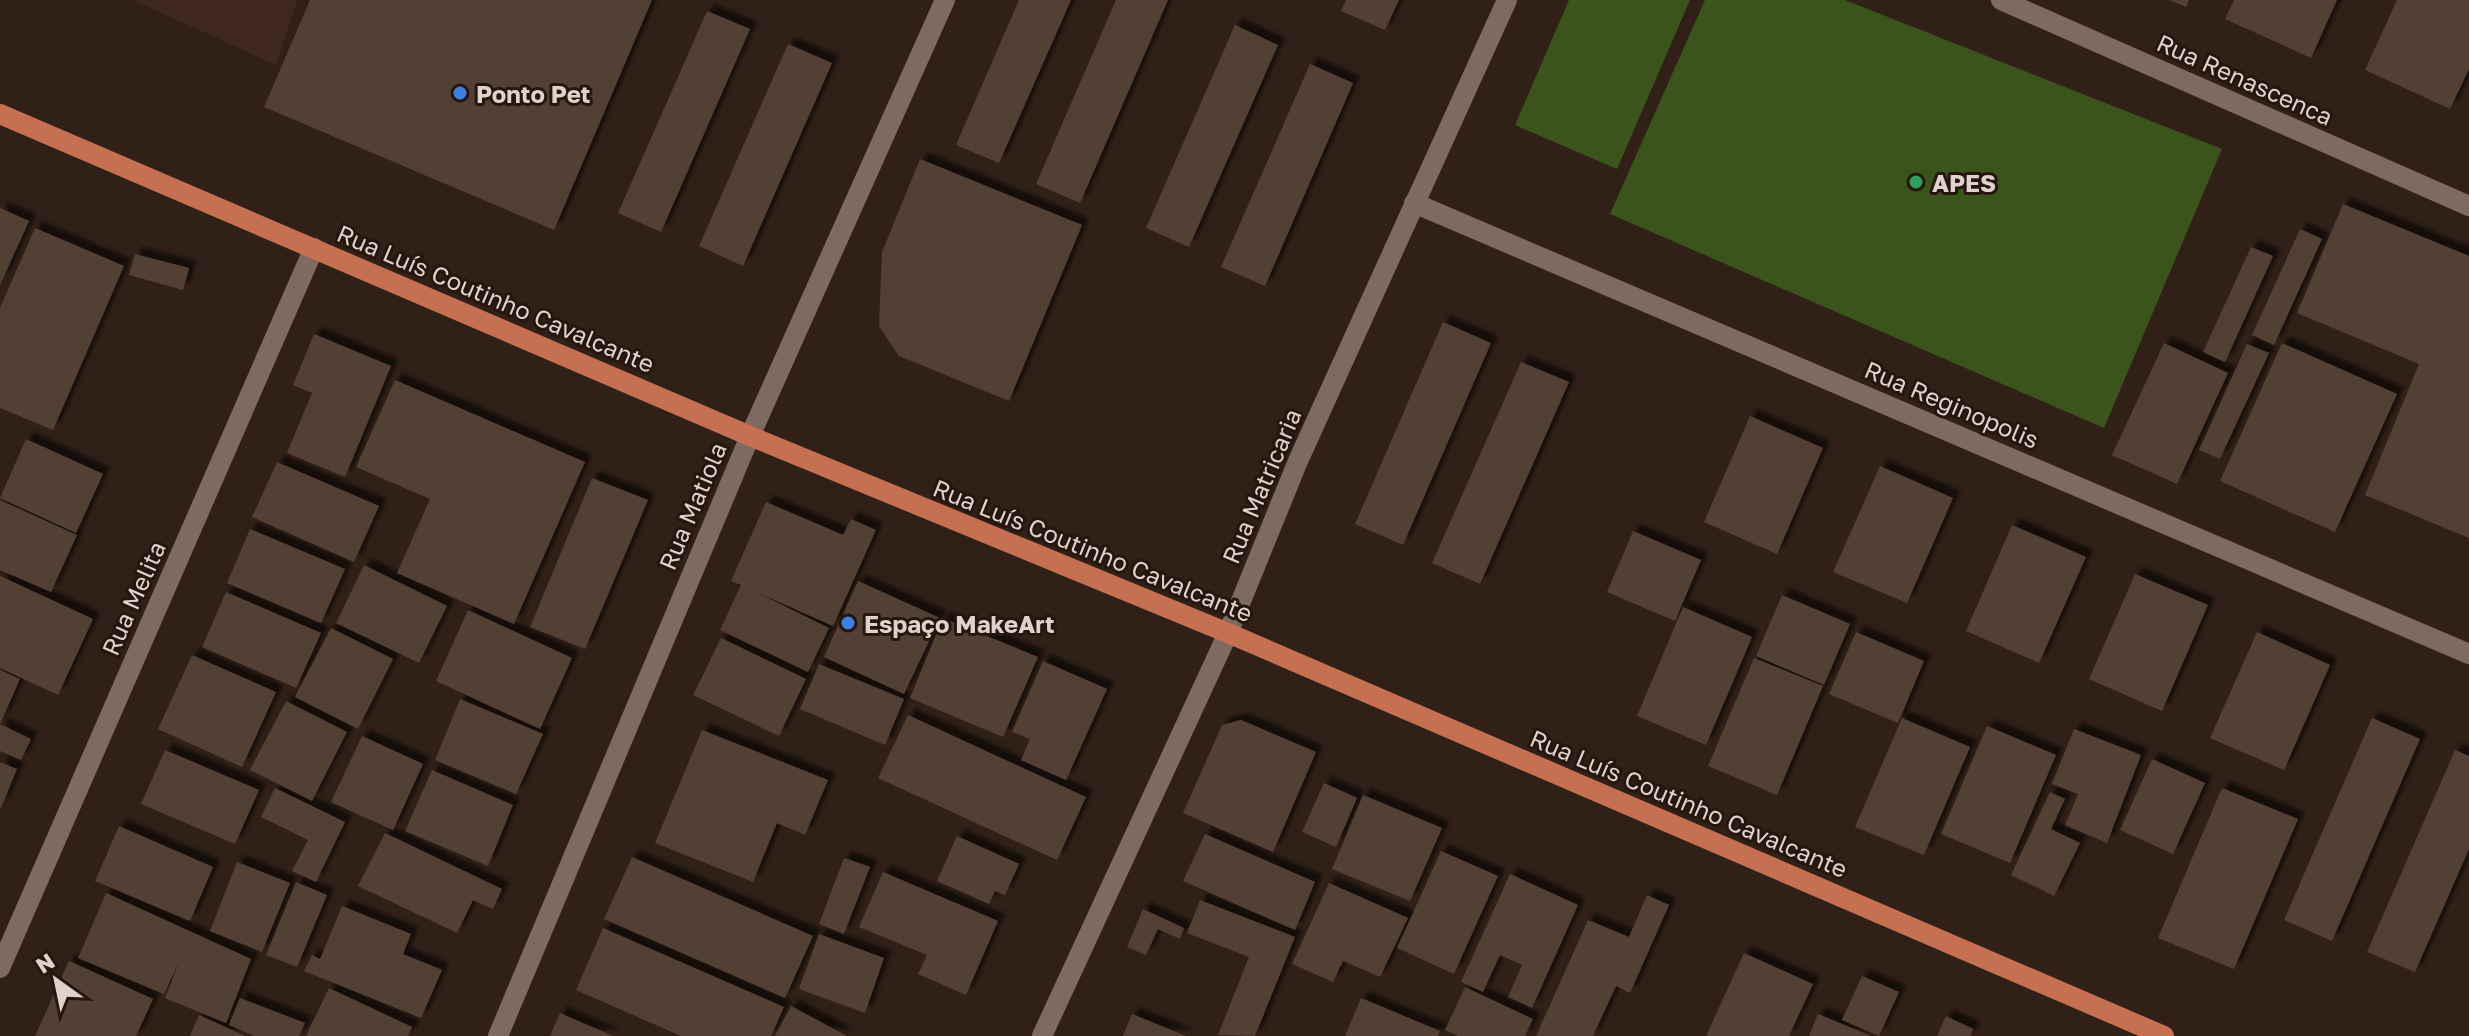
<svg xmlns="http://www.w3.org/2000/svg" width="2469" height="1036" viewBox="0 0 2469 1036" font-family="'Golos Text',sans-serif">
	<defs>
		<filter id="shadow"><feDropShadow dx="7" dy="-7" stdDeviation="2" flood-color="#0009"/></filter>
	</defs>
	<rect width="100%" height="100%" fill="#312018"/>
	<path fill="#3e271c" d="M133,0H297L276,65Z"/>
	<g fill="#3a541c">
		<path d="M1569,0H1690L1617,169L1515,125Z"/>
		<path d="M1705,0H1845L2222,149L2104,428L1610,214Z"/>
	</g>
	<g fill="#523f36" filter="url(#shadow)">
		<path d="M310,0H652L554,230L264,107Z"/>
		<path d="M1019,0H1071L999,163L956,145Z"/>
		<path d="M1116,0H1168L1080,203L1036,184Z"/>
		<path d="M1346,0H1399L1385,30L1341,11Z"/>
		<path d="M2170,0H2189L2186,7Z"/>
		<path d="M2234,0H2337L2311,58L2225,19Z"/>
		<path d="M2397,0H2469V69L2450,109L2365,70Z"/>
		<path d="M707,11L750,29L661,232L618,213Z"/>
		<path d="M1235,25L1278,45L1189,247L1146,228Z"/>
		<path d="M788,44L832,63L743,266L699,246Z"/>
		<path d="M1310,64L1353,83L1265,286L1221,267Z"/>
		<path d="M920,159L1082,225L1009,401L899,356L879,326L882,252Z"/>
		<path d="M2343,204L2469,256V538L2365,495L2419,364L2297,313Z"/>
		<path d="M0,208L29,221L0,285Z"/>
		<path d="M35,228L124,266L53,430L0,408V308Z"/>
		<path d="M2300,229L2322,239L2274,345L2252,335Z"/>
		<path d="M2251,247L2273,256L2225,362L2203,352Z"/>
		<path d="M135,254L189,268L183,290L129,275Z"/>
		<path d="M1443,322L1491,343L1403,545L1355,524Z"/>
		<path d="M314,334L391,366L345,477L287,453L312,393L293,385Z"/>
		<path d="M2164,343L2228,373L2177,484L2112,455Z"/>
		<path d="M2282,343L2397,394L2335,532L2220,481Z"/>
		<path d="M2247,344L2269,353L2220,459L2199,450Z"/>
		<path d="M1521,362L1569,382L1480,584L1432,563Z"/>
		<path d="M395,380L585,462L514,624L397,573L430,499L356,467Z"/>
		<path d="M1750,416L1823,448L1777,554L1704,522Z"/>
		<path d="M26,439L103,474L76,533L0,498Z"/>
		<path d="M277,462L379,506L354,562L252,517Z"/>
		<path d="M1880,466L1953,498L1907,603L1833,572Z"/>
		<path d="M592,478L648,500L585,649L530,627Z"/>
		<path d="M0,500L77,535L51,592L0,570Z"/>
		<path d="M766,502L843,535L851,519L876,530L833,626L754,591L829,628L808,672L720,630L741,585L731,581Z"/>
		<path d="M2012,525L2086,557L2039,663L1966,631Z"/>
		<path d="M250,529L345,569L321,623L227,583Z"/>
		<path d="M1633,531L1701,560L1675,621L1607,592Z"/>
		<path d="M364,565L447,606L419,663L336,623Z"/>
		<path d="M2135,574L2208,605L2162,711L2089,679Z"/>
		<path d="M0,576L93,619L58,695L0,668Z"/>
		<path d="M858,581L940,618L904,694L824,657Z"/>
		<path d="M226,592L321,633L296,688L202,647Z"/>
		<path d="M1782,595L1850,624L1824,685L1756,656Z"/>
		<path d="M1683,607L1752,637L1706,745L1637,716Z"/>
		<path d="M468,610L572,658L540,729L436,681Z"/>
		<path d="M943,618L1038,657L1003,737L910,698Z"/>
		<path d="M331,628L393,659L358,729L295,697Z"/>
		<path d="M1856,632L1924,661L1898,723L1829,694Z"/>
		<path d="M2257,632L2330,665L2284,770L2210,738Z"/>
		<path d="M721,638L806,679L779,736L693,695Z"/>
		<path d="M192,655L276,692L242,767L158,729Z"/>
		<path d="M1754,658L1823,686L1777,795L1708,766Z"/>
		<path d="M1043,661L1107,689L1066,780L1021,760L1030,739L1012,732Z"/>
		<path d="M819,664L904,699L885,745L800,709Z"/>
		<path d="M0,670L20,679L0,724Z"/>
		<path d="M460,699L543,734L516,794L435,760Z"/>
		<path d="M286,701L347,732L312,801L250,770Z"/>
		<path d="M908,715L1086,797L1057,860L878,778Z"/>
		<path d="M1902,718L1970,747L1924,855L1855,827Z"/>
		<path d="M2372,718L2420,739L2332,941L2284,920Z"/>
		<path d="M1241,720L1316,752L1273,852L1183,813L1222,725Z"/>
		<path d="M0,724L31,739L21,760L0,751Z"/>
		<path d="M1987,726L2056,755L2010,863L1941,834Z"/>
		<path d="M2074,729L2141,755L2107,843L2065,825L2078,794L2052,784Z"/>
		<path d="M702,730L828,780L805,835L777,823L753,882L655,843Z"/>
		<path d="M362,736L423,764L393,830L331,802Z"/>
		<path d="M165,750L259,790L235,844L141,804Z"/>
		<path d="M2455,750L2469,756V849L2415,972L2367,952Z"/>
		<path d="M2152,759L2205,783L2173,854L2120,830Z"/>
		<path d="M0,762L17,769L0,810Z"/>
		<path d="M432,770L513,805L488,866L405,831Z"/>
		<path d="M1324,783L1357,798L1336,847L1302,832Z"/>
		<path d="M275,788L345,822L316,882L292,871L308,840L261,817Z"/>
		<path d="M2222,788L2298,819L2234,969L2158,938Z"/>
		<path d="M2050,792L2065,799L2051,829L2080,843L2054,896L2011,875Z"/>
		<path d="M1363,795L1442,828L1410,901L1332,869Z"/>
		<path d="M119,826L213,867L190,921L95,881Z"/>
		<path d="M385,833L502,889L493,909L473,900L457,933L358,886Z"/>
		<path d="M1205,834L1315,882L1295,930L1183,881Z"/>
		<path d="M957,836L1019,864L1005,895L995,891L989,904L937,881Z"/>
		<path d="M1441,851L1498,876L1454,974L1397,948Z"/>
		<path d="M632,857L813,936L785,998L604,919Z"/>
		<path d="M844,858L870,867L844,934L819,924Z"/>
		<path d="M237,862L290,883L262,952L210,931Z"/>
		<path d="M883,872L998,921L966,995L918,974L927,955L859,927Z"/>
		<path d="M1510,874L1578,905L1532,1008L1508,997L1522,965L1500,955L1483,992L1461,982Z"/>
		<path d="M296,882L327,895L297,967L266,955Z"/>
		<path d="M1329,883L1408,918L1380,977L1343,961L1333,982L1292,964Z"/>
		<path d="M106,893L251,959L226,1023L165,998L179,962L164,994L78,958Z"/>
		<path d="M1647,895L1669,905L1630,993L1616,986L1593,1036H1536L1588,920L1629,937Z"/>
		<path d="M1200,900L1295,937L1255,1036L1218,1035L1249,957L1187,933Z"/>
		<path d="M342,906L411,934L403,954L442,970L421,1018L304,971L312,955L320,959Z"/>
		<path d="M1143,909L1184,928L1180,939L1158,929L1146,955L1127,947Z"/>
		<path d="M603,928L784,1007L771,1036H681L576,990Z"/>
		<path d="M819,934L884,958L865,1013L799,989Z"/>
		<path d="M1744,953L1813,984L1789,1036H1706Z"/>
		<path d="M69,961L153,999L136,1036H35Z"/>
		<path d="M1862,976L1899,992L1879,1036L1842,1020Z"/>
		<path d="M1465,987L1533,1019L1525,1036H1458L1445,1030Z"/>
		<path d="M329,988L412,1027L408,1036H306Z"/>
		<path d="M240,998L305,1023L299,1036H254L229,1025Z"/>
		<path d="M1361,998L1440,1031L1438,1036H1345Z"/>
		<path d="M791,1006L847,1036H775Z"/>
		<path d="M560,1013L613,1036H550Z"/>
		<path d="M1132,1014L1186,1036H1123Z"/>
		<path d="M1818,1014L1871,1036H1809Z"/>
		<path d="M199,1015L245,1036H190Z"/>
		<path d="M1946,1016L1973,1029L1970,1036H1937Z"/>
	</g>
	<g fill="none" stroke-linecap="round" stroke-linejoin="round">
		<g stroke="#7f6a61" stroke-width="20">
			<path d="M2001,0L2469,206"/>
			<path d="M1414,203L2469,654"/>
			<path d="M0,968L314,248"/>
			<path d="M498,1036L750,436L945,0"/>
			<path d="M1042,1036L1228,633L1298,461L1507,0"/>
		</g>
		<path stroke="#c57051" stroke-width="20" d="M0,114L750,436L1228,633L2164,1036"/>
	</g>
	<g fill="#3f7fe0" stroke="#27160e" stroke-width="3">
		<circle cx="460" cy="93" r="8"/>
		<circle cx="848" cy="623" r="8"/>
	</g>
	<circle fill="#2e9e5b" stroke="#27160e" stroke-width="3" cx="1916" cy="182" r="8"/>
	<g text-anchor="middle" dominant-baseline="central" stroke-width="6" stroke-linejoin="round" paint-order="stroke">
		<g font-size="24" fill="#ded2cd" stroke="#27160e">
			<text transform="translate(2245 79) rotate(24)">Rua Renascenca</text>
			<text transform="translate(496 298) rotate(23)">Rua Luís Coutinho Cavalcante</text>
			<text transform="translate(1952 404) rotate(23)">Rua Reginopolis</text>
			<text transform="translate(1261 486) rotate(-67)">Rua Matricaria</text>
			<text transform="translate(692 506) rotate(-67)">Rua Matiola</text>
			<text transform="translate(1093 550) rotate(22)">Rua Luís Coutinho Cavalcante</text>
			<text transform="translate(133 598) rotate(-66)">Rua Melita</text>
			<text transform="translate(1689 803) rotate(23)">Rua Luís Coutinho Cavalcante</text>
		</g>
		<g font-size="24" font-weight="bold" fill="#ded2cd" stroke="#27160e" text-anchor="start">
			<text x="476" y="93">Ponto Pet</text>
			<text x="1932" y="182">APES</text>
			<text x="864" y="623">Espaço MakeArt</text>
		</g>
	</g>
	<g transform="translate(56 980) rotate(327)" stroke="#27160e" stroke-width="6" paint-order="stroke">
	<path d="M0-6L14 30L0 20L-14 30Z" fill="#ded2cd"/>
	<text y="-12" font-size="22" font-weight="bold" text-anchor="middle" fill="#ded2cd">N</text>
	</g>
</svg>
